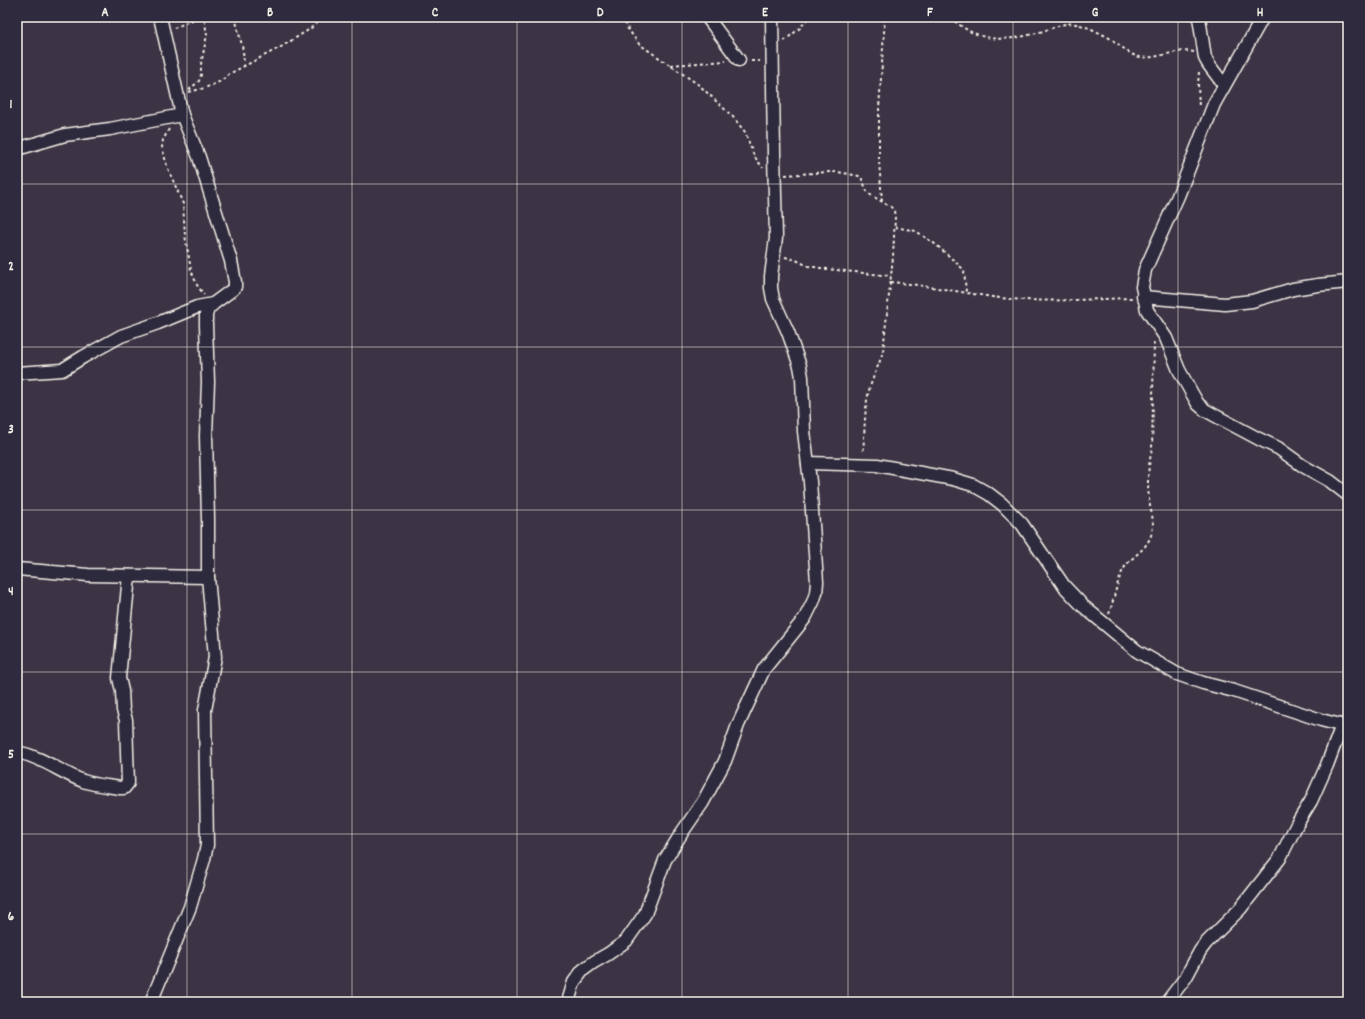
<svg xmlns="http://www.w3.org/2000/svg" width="1365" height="1019" viewBox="0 0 1365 1019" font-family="Dekko,sans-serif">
	<rect width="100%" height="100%" fill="#3c3344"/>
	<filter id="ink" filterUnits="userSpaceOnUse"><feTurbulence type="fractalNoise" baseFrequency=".025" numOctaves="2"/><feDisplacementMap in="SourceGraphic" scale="8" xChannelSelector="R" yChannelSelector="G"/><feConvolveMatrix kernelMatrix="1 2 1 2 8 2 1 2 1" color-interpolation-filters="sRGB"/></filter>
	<g filter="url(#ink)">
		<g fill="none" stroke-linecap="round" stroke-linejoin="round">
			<defs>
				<g id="street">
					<path d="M707,17L739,60"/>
					<path d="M1199,17L1205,58L1209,65L1224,85"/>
					<path d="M1263,17L1214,104L1178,196L1145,270L1142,287L1147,310L1166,338L1179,370L1190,390L1198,404L1205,410L1214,415L1259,439L1278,448L1303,466L1330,481L1348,495"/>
					<path d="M17,149L65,135L110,129L182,115"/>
					<path d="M1143,297L1225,304L1252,301L1293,289L1318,285L1348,282"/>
					<path d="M17,373L62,370L83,357L121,336L158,323L197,307L213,304"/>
					<path d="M808,463L877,465L953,479L973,485L989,494L1002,504L1022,524L1064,586L1083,606L1137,651L1177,674L1203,683L1234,691L1321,720L1348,727"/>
					<path d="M17,569L88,575L208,577"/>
					<path d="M17,752C42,757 60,772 83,781C94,785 108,786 120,788H124L128,783L126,720L123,710L122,691L119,678L129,576"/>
					<path d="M151,1002L190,907L204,859L207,845L205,710L215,657L208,577V519L206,436L208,382L206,325V315L208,309L213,304L232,290L235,287V282L231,261L199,157L182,115L160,17"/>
					<path d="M568,1002L574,982L583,970L594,962L608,954L626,941L645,914L665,860L681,834L703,802L725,761L738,725L764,669L805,618L813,602L816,593L817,582L810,482L804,431L802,377L800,366L788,332L773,299L771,288V276L776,238L774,153L772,17"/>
					<path d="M1167,1002L1186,977L1200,951L1206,943L1240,909L1280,858L1297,824L1311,801L1327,765L1342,725"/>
				</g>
			</defs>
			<use href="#street" stroke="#f4f1e8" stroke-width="15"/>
			<g stroke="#f4f1e8" stroke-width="2" stroke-dasharray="3 3" stroke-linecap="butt">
				<path d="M235,17L243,50L244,66"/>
				<path d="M622,17L628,29L639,44L699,85L733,117L745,132L754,156L763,168"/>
				<path d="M950,17C980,45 1010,42 1046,30C1056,27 1065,22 1076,24C1087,26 1105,35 1114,41C1123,47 1129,55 1140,57C1157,60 1176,48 1194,52"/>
				<path d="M174,28L199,17"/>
				<path d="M784,41L800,28L809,17"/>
				<path d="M751,61H762"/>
				<path d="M671,65L726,61"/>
				<path d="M1199,72L1198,84L1199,108"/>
				<path d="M189,90L199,81L201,75V64L207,35L204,17"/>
				<path d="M189,92L205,88L221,81L229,74L281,47L310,29L320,20L322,17"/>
				<path d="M169,129L163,140L162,147L167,166L183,204L185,235L191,270L197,285L204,295"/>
				<path d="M785,175L829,172H838L859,176L861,177L867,191L869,194L891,207L894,211L895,217L893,257L883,351C880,363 874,374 870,387C864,407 865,431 863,453"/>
				<path d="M882,201L879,161V109L885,17"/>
				<path d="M895,227L916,231L935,244L949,256L964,270L966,292"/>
				<path d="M785,257L796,260L808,266L827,269L891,276"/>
				<path d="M890,282C927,285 963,293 1000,298C1043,303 1088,299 1132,298"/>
				<path d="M1109,614C1114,600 1116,584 1123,570C1131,555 1147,552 1152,532C1155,520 1150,510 1149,499C1147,482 1148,466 1152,450L1154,342"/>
			</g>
			<use href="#street" stroke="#2f2a3d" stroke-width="12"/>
		</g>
	</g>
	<path fill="none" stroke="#f4f1e8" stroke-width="1" stroke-opacity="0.55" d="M187,17V1002M352,17V1002M517,17V1002M682,17V1002M848,17V1002M1013,17V1002M1178,17V1002M17,184H1348M17,347H1348M17,510H1348M17,672H1348M17,834H1348"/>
	<rect width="1365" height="1019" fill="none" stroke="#2f2a3d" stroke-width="44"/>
	<rect x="22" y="22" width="1321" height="975" fill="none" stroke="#f4f1e8" stroke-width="1.5"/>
	<g font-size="13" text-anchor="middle" font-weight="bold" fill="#f4f1e8">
		<text x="105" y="16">A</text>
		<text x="270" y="16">B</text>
		<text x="435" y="16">C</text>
		<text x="600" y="16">D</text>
		<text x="765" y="16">E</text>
		<text x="930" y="16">F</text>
		<text x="1095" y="16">G</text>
		<text x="1260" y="16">H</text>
		<text x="11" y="108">1</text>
		<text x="11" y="270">2</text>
		<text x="11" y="433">3</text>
		<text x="11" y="595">4</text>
		<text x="11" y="758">5</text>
		<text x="11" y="920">6</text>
	</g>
</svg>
